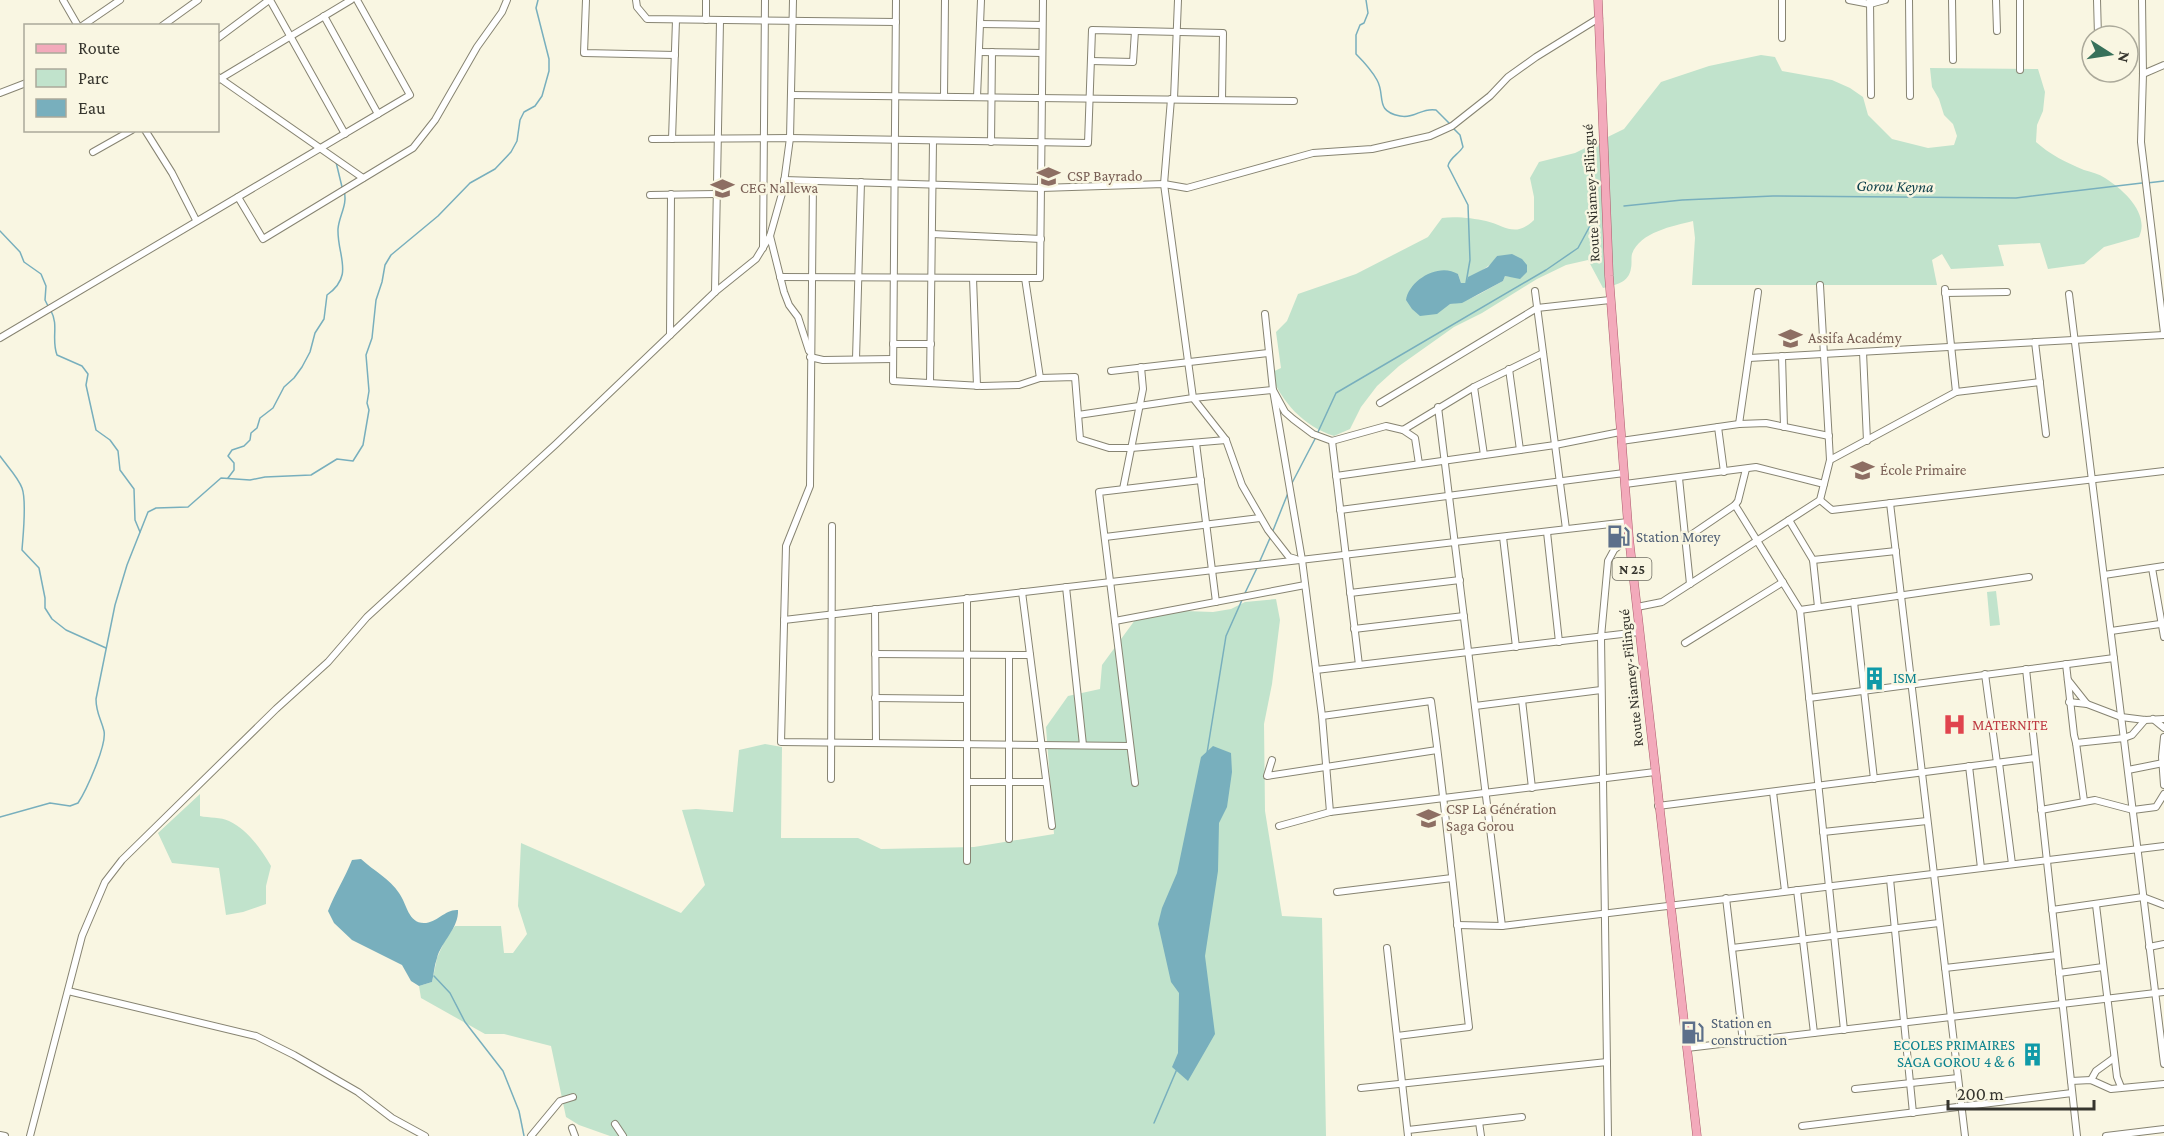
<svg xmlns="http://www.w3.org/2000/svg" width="2164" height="1136" viewBox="0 0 2164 1136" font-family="'Crimson Pro',serif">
	<rect width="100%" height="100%" fill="#f9f6e2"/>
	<g fill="#c1e3cc" fill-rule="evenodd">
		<path d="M1761,55L1775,57L1782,71L1832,80L1850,88L1863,97L1868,115L1892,139L1928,148L1954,145L1957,136L1953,124L1944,115L1939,99L1932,87L1930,68L2038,69L2045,92L2043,111L2037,125L2036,142C2049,154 2067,163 2084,170C2091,172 2099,174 2105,178C2124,190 2150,214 2139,237L2104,247L2084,264L2048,269L2040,243L1998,245L2004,266L1951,269L1942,254L1932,260L1937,285H1692L1695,238L1693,221C1673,226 1640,232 1632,254C1631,258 1632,264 1631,268C1629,283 1615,285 1603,288L1588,260L1566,265L1537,279L1482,313L1454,327L1399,366L1377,386L1361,407L1350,429L1334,436C1303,426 1282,402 1270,373L1281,368L1276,332L1287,321L1298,294L1356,274L1428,237L1442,218C1455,216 1473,218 1486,221C1506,226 1515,238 1534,220V197L1530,178L1539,162L1575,153L1624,129L1661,82L1709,66ZM1497,256H1503L1513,277L1505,276L1503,281C1486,290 1469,302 1450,304L1458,274L1461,283H1466C1475,272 1490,269 1497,256Z"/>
		<path d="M1996,591L2000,625L1990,626L1987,592Z"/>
		<path d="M1276,599L1280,620L1272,684L1264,724L1265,811L1282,916L1322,918L1326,1136H610L579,1125L566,1117L551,1046L504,1034H485L421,998L419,986L432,982L437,958L445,940L455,926H501L504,953H513L527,934L518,906L521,843L681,913L705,885L682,810L696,809L733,812L739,750L765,744L782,747L781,838H858L881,849L974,847L1054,834L1046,727L1068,696L1100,689L1102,665L1135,620L1185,611L1213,612L1231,609L1245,602Z"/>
		<path d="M200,794V816C209,818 221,817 229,821C247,829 261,849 271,866L266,886V904L243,912L226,915L219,868L172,863L158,833Z"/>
	</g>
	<g fill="#78afbd">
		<path d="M1512,254L1522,259L1527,265V272L1520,279L1505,276L1503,281L1462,303L1450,304L1437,314L1420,316L1412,309L1406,300C1409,280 1439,262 1458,274L1461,283H1466L1468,277L1488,267L1497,256Z"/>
		<path d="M1213,746L1231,753L1232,772L1227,807L1219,823L1218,871L1205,956L1215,1034L1188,1081L1172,1067L1178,1053L1179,993L1171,982L1158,924L1162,908L1177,873L1201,757Z"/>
		<path d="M361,859C374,871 390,879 399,893C407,904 408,923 424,923C437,923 445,909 458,910C459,928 441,942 437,958C434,966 434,974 432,982L419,986L411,981L402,965L352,940L334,923L328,911C335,893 345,878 352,860Z"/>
	</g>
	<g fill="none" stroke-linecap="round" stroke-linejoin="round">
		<g stroke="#78afbd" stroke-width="1.5">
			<path d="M1366,0L1368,13L1364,23L1360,25L1356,35V54C1363,61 1372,71 1377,80C1386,96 1374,111 1400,116C1415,119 1422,107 1436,110L1451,125"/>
			<path d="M1454,129L1460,135L1463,147C1459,154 1449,158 1448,166L1468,205L1470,260L1466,283"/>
			<path d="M336,162L342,187"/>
			<path d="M2147,183L2164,181"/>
			<path d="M1624,206L1682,200L1773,196L2016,198L2142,183"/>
			<path d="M0,231L20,252L24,262L41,274L46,286L45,300L48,306"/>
			<path d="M51,311C59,325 51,339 57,355L82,366L88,374L86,385L96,430L110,440L118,451L120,470L134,489L135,520L140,532"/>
			<path d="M1318,432L1336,393L1546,270L1578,248L1597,213"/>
			<path d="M0,456C7,466 18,477 22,488C27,501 23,535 22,550L39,568L45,598V608L52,619L66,630L106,648"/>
			<path d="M228,478L234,470V463L228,456L232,450L244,446L250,440L251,433L257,428L260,418L273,408L284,387L294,378L302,367L310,352L315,333L324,319L327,295C355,275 337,256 338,229C339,216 348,204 344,191"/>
			<path d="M1292,483L1316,437"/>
			<path d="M1272,533L1288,493"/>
			<path d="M1259,563L1270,538"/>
			<path d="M1245,593L1257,568"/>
			<path d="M1207,753L1226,636L1242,600"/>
			<path d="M0,817L50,803L70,806L78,803C86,791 107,745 104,731C101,719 96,713 96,699L115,605L127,565L148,512L156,508L188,507L221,478L250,480L265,477L311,475L337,459L353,461L363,445L369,410L367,403L369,391L366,355L372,338L376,300L382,282L385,265L391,255L438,216L470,183L495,169L511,152L517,141L520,120L524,112L535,106L542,96L549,71V59L536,8L538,0"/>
			<path d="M434,976L450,993L465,1022L503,1071L519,1111L524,1136"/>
			<path d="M1154,1123L1177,1069"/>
		</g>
		<defs>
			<g id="minor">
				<path d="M63,0L78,26"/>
				<path d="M270,0L345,134"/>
				<path d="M586,0L584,53L675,55"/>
				<path d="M636,0L637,7L647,19L896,22"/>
				<path d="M896,0L893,381L982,386L1019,385L1040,378L1075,377L1080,439L1109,448H1131L1226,440"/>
				<path d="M1782,0V38"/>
				<path d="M1849,0L1870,4L1885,0"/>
				<path d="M1870,0L1871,95"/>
				<path d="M1909,0L1910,96"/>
				<path d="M1952,0L1953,60"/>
				<path d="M1996,0L1997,31"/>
				<path d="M2097,0L2098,36"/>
				<path d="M2142,0L2143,74L2141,142L2164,333"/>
				<path d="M324,16L378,114"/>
				<path d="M706,20V0"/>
				<path d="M980,24L1042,25"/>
				<path d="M82,26L120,0"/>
				<path d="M162,26L198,0"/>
				<path d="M218,38L269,0"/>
				<path d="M979,52L1042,53"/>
				<path d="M1091,61L1133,62L1135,31"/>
				<path d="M2020,70V0"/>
				<path d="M2143,74L2164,65"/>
				<path d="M218,77L363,178"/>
				<path d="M218,80L351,0"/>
				<path d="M0,93L26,83"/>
				<path d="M792,95L1294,101"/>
				<path d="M944,96L945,0"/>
				<path d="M977,97L981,0"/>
				<path d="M1171,99L1164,184L1193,398L1226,440L1242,485L1268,530L1289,557L1296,559"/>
				<path d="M1174,99L1178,0"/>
				<path d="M145,130L172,173L196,220"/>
				<path d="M652,139L790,138L1088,143L1092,30L1223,33L1222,100"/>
				<path d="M672,139L676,20"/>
				<path d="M991,142L992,52"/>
				<path d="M93,152L132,130"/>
				<path d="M784,180L1041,188L1164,184L1187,188L1313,153L1372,149L1430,136L1452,126L1490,96L1508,77L1536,57L1599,18"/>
				<path d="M813,181L810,486L786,546L781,742L1130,746"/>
				<path d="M650,195L716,194"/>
				<path d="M238,197L263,239L413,148L435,120L477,47L502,12L507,0"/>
				<path d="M932,234L1041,239"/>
				<path d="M770,236L784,292L789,305L798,317L809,351"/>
				<path d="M763,248L765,0"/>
				<path d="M780,277L1040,278L1043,0"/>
				<path d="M973,278L977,386"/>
				<path d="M1025,278L1040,378"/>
				<path d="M1820,285L1830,460"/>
				<path d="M1945,289L1956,392"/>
				<path d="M1535,291L1566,529"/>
				<path d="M715,292L720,21"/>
				<path d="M1945,293L2007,292"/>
				<path d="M2069,294L2164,1064"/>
				<path d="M1265,314L1273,390L1302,560L1322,716L1330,812"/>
				<path d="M670,335L671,194"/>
				<path d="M0,338L410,95L357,0"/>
				<path d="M2035,342L2046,434"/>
				<path d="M893,344H931"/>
				<path d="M1863,352L1867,441"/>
				<path d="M1782,356L1784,427"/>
				<path d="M810,357L823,360L893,359"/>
				<path d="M1749,358L2164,335"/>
				<path d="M856,359L861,182"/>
				<path d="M1509,369L1520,450"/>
				<path d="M1111,371L1268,353"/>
				<path d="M930,383L933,141"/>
				<path d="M1474,387L1484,455"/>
				<path d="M1380,403L1537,308L1610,300"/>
				<path d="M1438,407L1502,926"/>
				<path d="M1078,415L1193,398L1273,390L1285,412L1293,419L1313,434L1332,441L1386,426L1403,430L1474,387L1543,353"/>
				<path d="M1739,424L1758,292"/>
				<path d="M1718,427L1724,472"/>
				<path d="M1403,430L1415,438L1419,464"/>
				<path d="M1332,441L1359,665"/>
				<path d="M1621,441L1739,424L1766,423L1829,436"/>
				<path d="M1196,443L1216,602"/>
				<path d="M1336,476L1555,445L1620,432"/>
				<path d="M1679,478L1690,584"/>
				<path d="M1625,484L1756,467L1824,484"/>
				<path d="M1123,489L1143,389L1141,367"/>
				<path d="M1820,500L1832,510L2164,471"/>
				<path d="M1890,503L1965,1136"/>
				<path d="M1735,505L1800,610L1844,1030"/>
				<path d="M1340,510L1624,473"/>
				<path d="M1789,520L1813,560L1818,607"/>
				<path d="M1547,532L1559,642"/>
				<path d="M1105,537L1260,518"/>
				<path d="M1503,537L1516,647"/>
				<path d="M1685,539L1735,505L1738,501L1746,469"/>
				<path d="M1813,560L1896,551"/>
				<path d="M2152,568L2164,637"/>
				<path d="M2104,575L2164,566"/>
				<path d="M1066,587L1083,745"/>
				<path d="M1022,592L1052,826"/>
				<path d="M1350,593L1460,580"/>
				<path d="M1854,602L1874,779"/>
				<path d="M1637,607L1662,602L1820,500L1830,460L1956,392L2040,382"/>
				<path d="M875,609L876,743"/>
				<path d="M1800,610L2029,577"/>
				<path d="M784,620L1628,522"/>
				<path d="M1115,621L1305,585"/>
				<path d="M1354,629L1464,616"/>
				<path d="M2111,631L2160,624"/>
				<path d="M1685,643L1783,582"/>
				<path d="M875,654L1030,655"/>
				<path d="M1009,655V839"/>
				<path d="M2066,664L2074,735L2076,743L2084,801"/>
				<path d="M2026,669L2077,1136"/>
				<path d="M1316,670L1639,632"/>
				<path d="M1985,674L1997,763"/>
				<path d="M2068,680L2087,704L2121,717L2145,720L2164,719"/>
				<path d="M875,698L967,699"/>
				<path d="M1809,698L2114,658"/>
				<path d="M1522,700L1532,788"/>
				<path d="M2069,702L2087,704"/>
				<path d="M1475,706L1601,690"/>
				<path d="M1322,716L1431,701C1446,809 1456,918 1469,1027L1397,1036"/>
				<path d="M2153,719L2164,728"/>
				<path d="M2164,737L2162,757L2164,785"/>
				<path d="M2076,743L2124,738L2132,735L2145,720"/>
				<path d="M1272,760L1267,776L1437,750"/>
				<path d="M1999,763L2012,864"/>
				<path d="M1969,766L1981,868"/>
				<path d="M2128,770L2163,763"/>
				<path d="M831,779L832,526"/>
				<path d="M967,782H1046"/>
				<path d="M1135,783L1099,492L1201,480"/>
				<path d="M1773,792L1785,891"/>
				<path d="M1658,806L2035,758"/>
				<path d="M2041,810L2095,800L2133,810L2156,807L2164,794"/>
				<path d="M1279,826L1330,812L1655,772"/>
				<path d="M1823,832L1927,821"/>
				<path d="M967,861V598"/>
				<path d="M1890,879L1913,1113"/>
				<path d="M1797,890L1814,1033"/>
				<path d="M1337,892L1452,878"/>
				<path d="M1726,898L1743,1042"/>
				<path d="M2096,905L2117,1077L2121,1087"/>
				<path d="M2052,910L2143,897L2164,905"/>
				<path d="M1457,925L1502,926L2164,846"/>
				<path d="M2149,947L2164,944"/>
				<path d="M1387,948L1408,1136"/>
				<path d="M1732,948L1939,923"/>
				<path d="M1945,968L2057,955"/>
				<path d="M2059,973L2103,967"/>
				<path d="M68,991L256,1036L294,1055L358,1092L392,1118L425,1136"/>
				<path d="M1687,1048L2164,992"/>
				<path d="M2091,1080L2096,1071L2114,1058"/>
				<path d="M2071,1081L2091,1080L2111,1089L2164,1084"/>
				<path d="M1361,1088L1607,1062"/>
				<path d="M1855,1089L1958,1078"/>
				<path d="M1479,1122L1481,1136"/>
				<path d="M615,1124L623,1136"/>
				<path d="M1802,1126L2072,1093"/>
				<path d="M572,1128L575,1136"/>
				<path d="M1408,1130L1522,1117"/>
				<path d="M0,1135L5,1136"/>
				<path d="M30,1136L82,936L105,882L122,860L276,709L328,662L367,617L556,444L715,292L756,259L770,236L783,190L790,138L793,0"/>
				<path d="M531,1136L560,1101L573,1097"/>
				<path d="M1608,1136L1601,637L1608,561L1614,550L1629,538"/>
				<path d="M2106,1136L2164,1129"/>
			</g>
			<path id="major" d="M1598,0L1609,276L1629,538L1697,1136"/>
		</defs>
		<use href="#minor" stroke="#878472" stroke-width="8"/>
		<use href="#major" stroke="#ac5c6c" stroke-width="9"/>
		<use href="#minor" stroke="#fff" stroke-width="6"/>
		<use href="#major" stroke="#f3aabb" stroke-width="8"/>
	</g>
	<defs>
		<symbol id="school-bare" viewBox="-9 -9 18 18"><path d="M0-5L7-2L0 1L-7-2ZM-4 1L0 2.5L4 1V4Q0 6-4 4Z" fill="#8d6e63" stroke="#f9f6e2" stroke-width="2.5" paint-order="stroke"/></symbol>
		<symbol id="fuel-bare" viewBox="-9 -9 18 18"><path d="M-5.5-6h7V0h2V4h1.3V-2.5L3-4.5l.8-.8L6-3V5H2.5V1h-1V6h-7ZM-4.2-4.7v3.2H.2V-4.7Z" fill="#5c6f8a" stroke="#f9f6e2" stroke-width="2.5" paint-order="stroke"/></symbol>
		<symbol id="building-bare" viewBox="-9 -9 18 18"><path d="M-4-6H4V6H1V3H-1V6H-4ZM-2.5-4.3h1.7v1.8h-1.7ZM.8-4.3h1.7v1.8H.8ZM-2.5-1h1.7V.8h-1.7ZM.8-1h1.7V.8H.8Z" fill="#0f9aa8" stroke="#f9f6e2" stroke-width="2.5" paint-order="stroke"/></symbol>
		<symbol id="hospital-bare" viewBox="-9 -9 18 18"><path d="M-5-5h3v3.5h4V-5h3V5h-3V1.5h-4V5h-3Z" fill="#e0444e" stroke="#f9f6e2" stroke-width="2.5" paint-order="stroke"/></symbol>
	</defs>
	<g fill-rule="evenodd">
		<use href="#school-bare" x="1032" y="160" width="33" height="33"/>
		<use href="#school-bare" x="706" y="172" width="33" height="33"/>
		<use href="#school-bare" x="1774" y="322" width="33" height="33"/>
		<use href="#school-bare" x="1846" y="454" width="33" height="33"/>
		<use href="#fuel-bare" x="1602" y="520" width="33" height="33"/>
		<use href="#building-bare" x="1858" y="662" width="33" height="33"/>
		<use href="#hospital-bare" x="1938" y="708" width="33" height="33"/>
		<use href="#school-bare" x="1412" y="802" width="33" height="33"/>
		<use href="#fuel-bare" x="1676" y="1016" width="33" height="33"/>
		<use href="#building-bare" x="2016" y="1038" width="33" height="33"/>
	</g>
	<g text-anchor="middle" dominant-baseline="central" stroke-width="5" stroke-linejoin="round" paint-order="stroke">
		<rect fill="#f9f6e2" stroke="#706f64" stroke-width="1.5" x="1612.5" y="558" width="39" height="22" rx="4.5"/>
		<g font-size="14" font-weight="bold" fill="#36352e">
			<text x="1632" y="569">N 25</text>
		</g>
		<g font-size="15" fill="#785e54" stroke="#f9f6e2" text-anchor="start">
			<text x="1067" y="176">CSP Bayrado</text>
			<text x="740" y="188">CEG Nallewa</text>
			<text x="1808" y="338">Assifa Académy</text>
			<text x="1880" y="470">École Primaire</text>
			<text x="1446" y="809">CSP La Génération<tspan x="1446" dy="17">Saga Gorou</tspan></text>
		</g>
		<g font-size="15" fill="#36352e" stroke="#f9f6e2">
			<text transform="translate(1591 193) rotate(-93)">Route Niamey-Filingué</text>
			<text transform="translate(1631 678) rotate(-96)">Route Niamey-Filingué</text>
		</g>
		<g font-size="15" fill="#4e5e75" stroke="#f9f6e2" text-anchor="start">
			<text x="1636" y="537">Station Morey</text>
			<text x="1711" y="1023">Station en<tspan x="1711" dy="17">construction</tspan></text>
		</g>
		<g font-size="15" fill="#0d838f" stroke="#f9f6e2" text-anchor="start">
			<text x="1893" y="678">ISM</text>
			<text x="2015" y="1045" text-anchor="end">ECOLES PRIMAIRES<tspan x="2015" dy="17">SAGA GOROU 4 &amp; 6</tspan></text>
		</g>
		<g font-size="15" fill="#be3a42" stroke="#f9f6e2" text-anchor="start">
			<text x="1972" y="725">MATERNITE</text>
		</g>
		<g font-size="16" font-style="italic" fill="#0b3e49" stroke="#f9f6e2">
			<text transform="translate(1895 186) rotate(1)">Gorou Keyna</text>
		</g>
	</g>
	<rect x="24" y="24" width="195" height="108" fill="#f9f6e2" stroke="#aba99a" stroke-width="1.5"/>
	<rect x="36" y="44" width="30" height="9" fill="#f3aabb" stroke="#aba99a" stroke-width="1.5"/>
	<text x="78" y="54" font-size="18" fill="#36352e">Route</text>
	<rect x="36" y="69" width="30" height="18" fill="#c1e3cc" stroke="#aba99a" stroke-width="1.5"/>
	<text x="78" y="84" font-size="18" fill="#36352e">Parc</text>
	<rect x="36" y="99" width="30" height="18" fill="#78afbd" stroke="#aba99a" stroke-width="1.5"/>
	<text x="78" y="114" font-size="18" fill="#36352e">Eau</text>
	<g transform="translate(2110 54) rotate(102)"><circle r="28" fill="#f9f6e2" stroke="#aba99a" stroke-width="1.5"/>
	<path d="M0-4.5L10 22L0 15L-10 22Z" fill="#37715a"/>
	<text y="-9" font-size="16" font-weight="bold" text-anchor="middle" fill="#36352e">N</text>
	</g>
	<path d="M1948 1100v9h146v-9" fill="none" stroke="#36352e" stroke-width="3"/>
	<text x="1957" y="1100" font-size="18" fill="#36352e" stroke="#f9f6e2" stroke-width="4.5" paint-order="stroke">200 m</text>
</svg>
